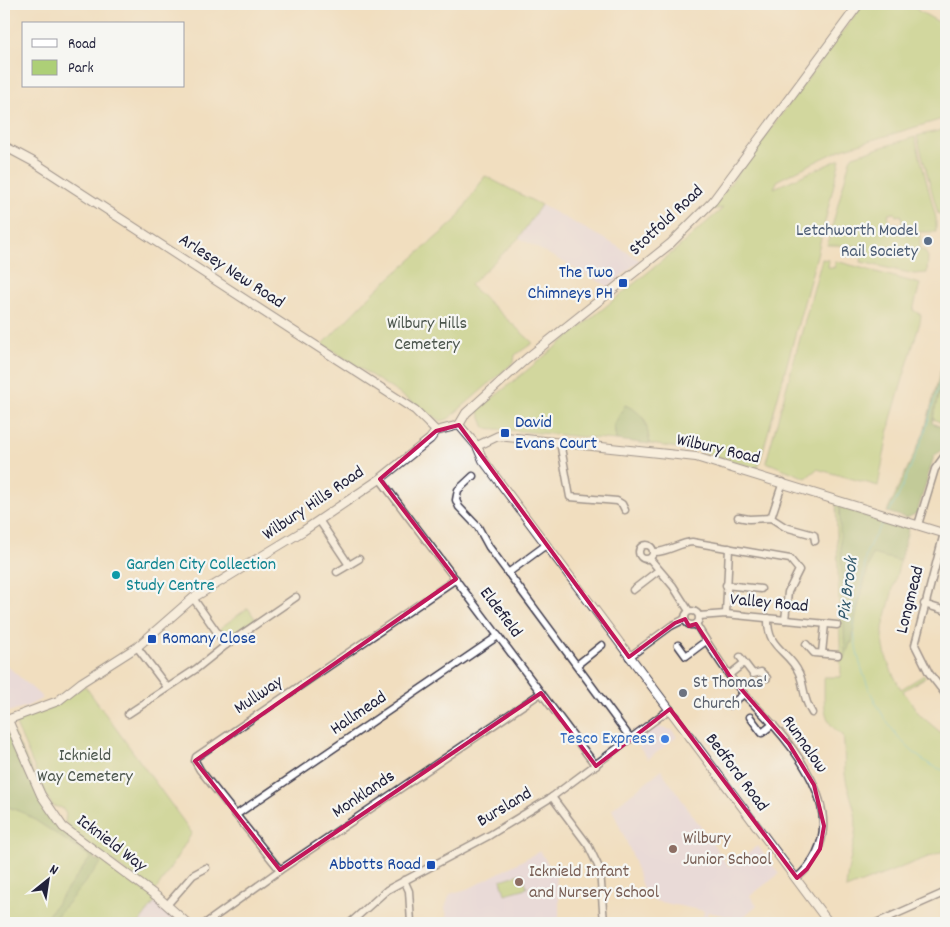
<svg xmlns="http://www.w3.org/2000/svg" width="950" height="927" viewBox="0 0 950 927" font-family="Dekko,sans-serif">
	<rect width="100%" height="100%" fill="#f6f6f2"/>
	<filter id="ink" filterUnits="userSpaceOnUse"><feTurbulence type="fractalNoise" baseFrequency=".02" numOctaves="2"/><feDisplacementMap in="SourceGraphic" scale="10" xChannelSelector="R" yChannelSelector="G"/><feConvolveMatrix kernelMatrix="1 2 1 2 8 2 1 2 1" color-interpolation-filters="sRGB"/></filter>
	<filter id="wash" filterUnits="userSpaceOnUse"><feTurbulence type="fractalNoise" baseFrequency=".0096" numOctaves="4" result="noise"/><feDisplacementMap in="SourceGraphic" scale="20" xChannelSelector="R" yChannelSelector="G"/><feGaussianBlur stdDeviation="1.12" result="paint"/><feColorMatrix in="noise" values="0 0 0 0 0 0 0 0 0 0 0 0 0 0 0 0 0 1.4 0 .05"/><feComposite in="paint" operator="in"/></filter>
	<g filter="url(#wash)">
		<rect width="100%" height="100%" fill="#f1debf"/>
		<g fill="#e0d4f4">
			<path d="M541,205L610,242L640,260L609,287L519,238Z"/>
			<path d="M4,663L43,698L28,706L4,713Z"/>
			<path d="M656,727L672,730L677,737L648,759L636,743Z"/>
			<path d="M661,770L729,867L758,846L779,874L750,896L757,905L741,919L708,912L705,923H702L704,911L646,899L631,852L612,809Z"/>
			<path d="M540,851L555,875L559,899V921L546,923H449L445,908L450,894L470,888Z"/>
			<path d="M156,900L181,923H139Z"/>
		</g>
		<g fill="#adcf77" stroke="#687859">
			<path d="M863,4H915L917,10L946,26V118L842,149L778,180L774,188L840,159L817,255L760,462L757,468L699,451L650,444L645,420L626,405L614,425L616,440L485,428L478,410L673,252L723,208L711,210Z"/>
			<path d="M946,129V213L938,214L917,136Z"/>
			<path d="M915,137L936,218V232H918L903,227L901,215L896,216L895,213L888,214L890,224L897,223L899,228L920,235V250H924L928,257L927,273L914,274L861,262L864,246L827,245L850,160L853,156Z"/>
			<path d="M485,176L541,205L519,238L470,285L533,343L515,355L514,362L448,419L441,421L323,344L376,290L455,221Z"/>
			<path d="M822,259L829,260L828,267L834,268L836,261L920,284L913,310L921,315L920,322L891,419L878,486L817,469L806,478L766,462Z"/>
			<path d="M946,366V425L933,419L940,381Z"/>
			<path d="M836,503L909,526L883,628C882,652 889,668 901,689L924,675L926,677L903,691L920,715L946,737V850L846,889C847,869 852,854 855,835C859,808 848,797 845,774C844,761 845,749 843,735C820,722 825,701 824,677H841Z"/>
			<path d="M248,608L256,620L232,636H226L220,628Z"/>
			<path d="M85,686L192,833L155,892L81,840L65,823L66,814L62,808L53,806L47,797L14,720L59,702Z"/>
			<path d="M4,805L26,814L97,861L100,857L152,896L155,902L139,923H4Z"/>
			<path d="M523,873L527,888L505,894L501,880Z"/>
		</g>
		<g fill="#8ab268" stroke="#566a52">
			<path d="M946,350V362L932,423L946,429V446L934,456L917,513L907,518L887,512L924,433Z"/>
			<path d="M625,405C646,414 646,423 650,444L616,440L614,425Z"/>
			<path d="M839,502L909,526L900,561L872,554L856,615L852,643H850L845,658Z"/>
			<path d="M4,722H8L55,818L97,855L93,858L101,863L51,923H42L91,857L26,814L4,805Z"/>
		</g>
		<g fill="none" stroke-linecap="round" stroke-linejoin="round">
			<g stroke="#53c1ca" stroke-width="1">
				<path d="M889,512L898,497L924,435L946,361"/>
				<path d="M886,518C879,529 870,542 866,554C864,561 865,567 864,573C862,590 854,608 854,625C854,676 895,757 946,771"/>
			</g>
		</g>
	</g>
	<g filter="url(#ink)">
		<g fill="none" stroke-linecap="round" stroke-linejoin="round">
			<defs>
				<g id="minor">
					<path d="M560,442L570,497L617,501L622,504L625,510"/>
					<path d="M473,476L458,490L456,500L459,507L478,527L489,547L631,739"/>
					<path d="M380,479L596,766"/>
					<path d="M738,517L749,519L771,518L785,527L814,535L815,541"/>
					<path d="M771,518L783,482"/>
					<path d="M319,520L349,565"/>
					<path d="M918,525L935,469L946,454"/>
					<path d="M944,533L915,645L929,673L946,695"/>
					<circle cx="646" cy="552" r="7"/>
					<path d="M654,552C666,553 679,543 692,542L790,559L799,570L788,592L785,620"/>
					<path d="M650,559L673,586L689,611"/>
					<path d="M337,572L359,559"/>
					<path d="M508,573L546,545"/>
					<path d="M726,585L761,589"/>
					<path d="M633,590L659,570"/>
					<path d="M193,598L226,645"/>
					<path d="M924,604L946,611"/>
					<circle cx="692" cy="618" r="7"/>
					<path d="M726,614L729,548"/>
					<path d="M699,616L726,614L837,625"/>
					<path d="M768,618C767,650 788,649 799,673C805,687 802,697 812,713"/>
					<path d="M696,624C710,647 725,671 743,693C753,704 764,714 774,726C812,769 850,831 797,878"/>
					<path d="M806,644L814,653L838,655"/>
					<path d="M678,645L686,656L706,641"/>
					<path d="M137,647L167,687"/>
					<path d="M822,653L825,624"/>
					<path d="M629,657L671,626L685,619"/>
					<path d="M740,657L753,674L761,672L767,678"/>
					<path d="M577,665L602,645"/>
					<path d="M729,675L744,663"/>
					<path d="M730,705L744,694"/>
					<path d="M128,714L196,669L226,645L296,597"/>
					<path d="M750,717L762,733L773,724"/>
					<path d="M552,797L588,845L600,870L604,923"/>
					<path d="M236,815L498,636"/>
					<path d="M280,870L200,770L195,761L196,757L456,579"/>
					<path d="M404,880L409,891L411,923"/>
					<path d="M167,905L193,875L206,868"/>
					<path d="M206,923L280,870L541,693"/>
					<path d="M350,923L387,890L490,835L552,797L670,709"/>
					<path d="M876,923L946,892"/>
				</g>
				<g id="tertiary">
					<path d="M4,146L32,161L415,410L436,431"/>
					<path d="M459,425L477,446L483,460L829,923"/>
					<path d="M459,425L466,413L526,359L670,244L713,201L859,4"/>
					<path d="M477,446L498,436L696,457L946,534"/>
					<path d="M8,720L41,795L63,827L159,898L187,923"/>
					<path d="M4,721L58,701L82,682L137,647L193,598L303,531L380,479L430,439L436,431L459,425"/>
				</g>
			</defs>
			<use href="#minor" stroke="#413e4f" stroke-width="9"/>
			<use href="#tertiary" stroke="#413e4f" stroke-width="10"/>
			<use href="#minor" stroke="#fff" stroke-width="6"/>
			<use href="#tertiary" stroke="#fff" stroke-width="8"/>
		</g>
	</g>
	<path d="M0 0H950V927H0ZM459,425L629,657L675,623L685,619L689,626L696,624L729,675L789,744L814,785L824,826L820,849L807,869L797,878L670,709L596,766L541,693L280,870L195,761L456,579L380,479L436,431Z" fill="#f1debf" fill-opacity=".55" fill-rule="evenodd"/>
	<path fill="none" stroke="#c2185b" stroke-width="4" stroke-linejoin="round" d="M459,425L629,657L675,623L685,619L689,626L696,624L729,675L789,744L814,785L824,826L820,849L807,869L797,878L670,709L596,766L541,693L280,870L195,761L456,579L380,479L436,431Z"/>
	<circle fill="#5c6f8a" stroke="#f6f6f2" stroke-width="2" cx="928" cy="241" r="5"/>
	<g fill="#1a4fb4" stroke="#f6f6f2" stroke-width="2">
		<rect x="618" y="278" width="10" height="10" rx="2.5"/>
		<rect x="500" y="428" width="10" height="10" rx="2.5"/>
		<rect x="147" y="634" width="10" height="10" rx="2.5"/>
		<rect x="426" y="860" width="10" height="10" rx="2.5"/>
	</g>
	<circle fill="#0f9aa8" stroke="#f6f6f2" stroke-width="2" cx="116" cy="575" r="5"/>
	<circle fill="#6b7280" stroke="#f6f6f2" stroke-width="2" cx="683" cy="693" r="5"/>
	<circle fill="#3f7fe0" stroke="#f6f6f2" stroke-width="2" cx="665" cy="739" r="5"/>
	<g fill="#8d6e63" stroke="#f6f6f2" stroke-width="2">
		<circle cx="673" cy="849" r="5"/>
		<circle cx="519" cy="882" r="5"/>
	</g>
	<g text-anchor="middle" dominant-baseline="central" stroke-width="4.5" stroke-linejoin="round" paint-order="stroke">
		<g font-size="18" fill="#22223b" stroke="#f6f6f2">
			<text transform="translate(667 221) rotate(-43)">Stotfold Road</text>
			<text transform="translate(231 272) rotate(33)">Arlesey New Road</text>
			<text transform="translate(718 450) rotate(13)">Wilbury Road</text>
			<text transform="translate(314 504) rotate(-34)">Wilbury Hills Road</text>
			<text transform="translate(911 600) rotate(-76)">Longmead</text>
			<text transform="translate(769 604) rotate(5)">Valley Road</text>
			<text transform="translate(500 613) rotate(53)">Eldefield</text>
			<text transform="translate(259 696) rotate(-34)">Mullway</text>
			<text transform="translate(359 714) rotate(-34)">Hallmead</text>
			<text transform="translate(804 745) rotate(55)">Runnalow</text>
			<text transform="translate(736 773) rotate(53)">Bedford Road</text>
			<text transform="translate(364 795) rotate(-34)">Monklands</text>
			<text transform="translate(505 808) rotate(-31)">Bursland</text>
			<text transform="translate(111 844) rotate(37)">Icknield Way</text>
		</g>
		<g font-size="18" fill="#4e5e75" stroke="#f6f6f2" text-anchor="end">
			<text x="918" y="231">Letchworth Model<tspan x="918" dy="21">Rail Society</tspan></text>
		</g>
		<g font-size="18" fill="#164399" stroke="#f6f6f2" text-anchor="end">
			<text x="613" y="273">The Two<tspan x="613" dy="21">Chimneys PH</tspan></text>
			<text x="515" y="423" text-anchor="start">David<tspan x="515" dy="21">Evans Court</tspan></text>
			<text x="162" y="639" text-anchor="start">Romany Close</text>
			<text x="421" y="865">Abbotts Road</text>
		</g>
		<g font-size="18" fill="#4c564d" stroke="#f6f6f2">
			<text x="427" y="324">Wilbury Hills<tspan x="427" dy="21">Cemetery</tspan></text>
			<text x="85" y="756">Icknield<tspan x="85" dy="21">Way Cemetery</tspan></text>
		</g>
		<g font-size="18" fill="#0d838f" stroke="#f6f6f2" text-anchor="start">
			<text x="126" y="565">Garden City Collection<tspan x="126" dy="21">Study Centre</tspan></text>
		</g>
		<g font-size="18" fill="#5b616d" stroke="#f6f6f2" text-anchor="start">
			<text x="693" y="683">St Thomas'<tspan x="693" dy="21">Church</tspan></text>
		</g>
		<g font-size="18" fill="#366cbe" stroke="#f6f6f2" text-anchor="end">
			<text x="655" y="739">Tesco Express</text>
		</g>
		<g font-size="18" fill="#785e54" stroke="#f6f6f2" text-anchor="start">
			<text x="683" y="839">Wilbury<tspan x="683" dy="21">Junior School</tspan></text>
			<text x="529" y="872">Icknield Infant<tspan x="529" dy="21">and Nursery School</tspan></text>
		</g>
		<g font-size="19" font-style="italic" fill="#335a6d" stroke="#f6f6f2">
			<text transform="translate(849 589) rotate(-82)">Pix Brook</text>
		</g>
	</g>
	<rect width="950" height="927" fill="none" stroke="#f6f6f2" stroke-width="20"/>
	<rect x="22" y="22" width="162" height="65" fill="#f6f6f2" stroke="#a1a1a9"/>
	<rect x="32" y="39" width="25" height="8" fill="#ffffff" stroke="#a1a1a9"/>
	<text x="68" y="48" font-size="15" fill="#22223b">Road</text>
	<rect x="32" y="60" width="25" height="15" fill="#adcf77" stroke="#a1a1a9"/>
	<text x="68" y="72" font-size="15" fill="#22223b">Park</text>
	<g transform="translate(48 880) rotate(30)" stroke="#f6f6f2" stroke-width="4" paint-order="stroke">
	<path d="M0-4L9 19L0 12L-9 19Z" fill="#22223b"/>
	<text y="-8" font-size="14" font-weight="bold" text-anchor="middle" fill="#22223b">N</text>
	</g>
</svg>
